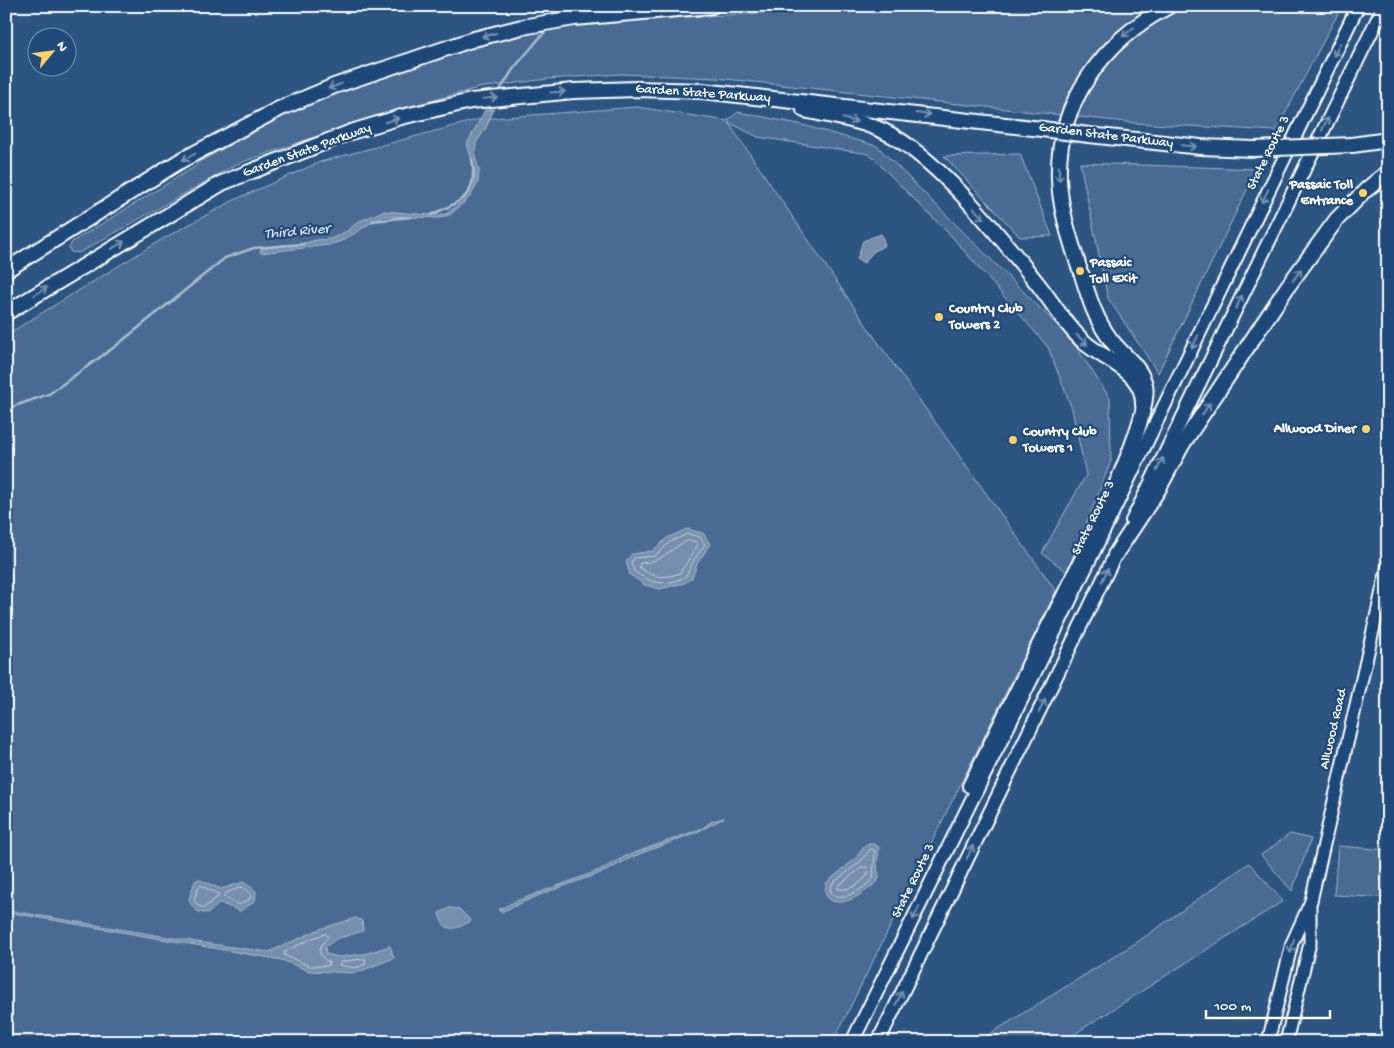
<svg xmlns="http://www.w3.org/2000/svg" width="1394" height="1048" viewBox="0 0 1394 1048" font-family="'Gochi Hand',sans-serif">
	<rect width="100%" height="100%" fill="#2c5582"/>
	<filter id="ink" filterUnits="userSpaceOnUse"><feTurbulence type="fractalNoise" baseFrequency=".02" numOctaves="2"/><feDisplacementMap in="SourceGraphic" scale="10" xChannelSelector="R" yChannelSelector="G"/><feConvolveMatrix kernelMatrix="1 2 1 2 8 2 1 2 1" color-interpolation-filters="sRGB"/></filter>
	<g filter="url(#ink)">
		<g fill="#486b92" stroke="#a4b5c8">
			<path d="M896,6H1342L1276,131L1135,123L717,78L621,74L547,79L478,88L375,116L237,164L79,253L71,252L69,248L72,242L196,166L197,163L291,111L327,95L429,57L532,32L591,22Z"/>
			<path d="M637,107L727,121L738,112L799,124L877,146L1070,338L1110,398L1111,461L1067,572L1042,553L1086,475L1072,409L1048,347L953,238L869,154L758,137L728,122L877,341L1056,591L833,1042H6V335L161,240L234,200L320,162L480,119Z"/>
			<path d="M1020,154L1052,236L1020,237L944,156Z"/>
			<path d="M1080,163L1257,169L1158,373L1108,298Z"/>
			<path d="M1290,834L1311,839L1292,891L1261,855Z"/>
			<path d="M1338,846L1388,850V898L1334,895Z"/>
			<path d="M1249,863L1283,901L1062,1042H977L1139,941Z"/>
		</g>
		<g fill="#748fad" stroke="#acbcce">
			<path d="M494,109L486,128L476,143L475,157L479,170L478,183L470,197L451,214L440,218L386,216L375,220L344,240L329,245L261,253L260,250L282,245L301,244L316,240L330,239L347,231L358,222L383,211L430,215L446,214L462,202L474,186L475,170L467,144L485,110Z"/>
			<path d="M881,234L885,245L873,252L864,263L857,259L863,241Z"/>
			<path d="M687,529L703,533L710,544L697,564L692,578L684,583L660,589L645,585L630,575L626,561L632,554L653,551L667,538Z"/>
			<path d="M724,818L697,832L632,857L606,871L542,894L501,912L498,910L514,902L600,870L626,856L703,828L712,821Z"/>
			<path d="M866,844H873L879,847L877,864L879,879C870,890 835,916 825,893L826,883L855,859Z"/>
			<path d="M198,879L221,889L244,882L256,891L255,901L240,911L220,903C216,905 214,909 211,911C201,917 191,908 189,899L195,881Z"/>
			<path d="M449,908L459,909L471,921C455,930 444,934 439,913Z"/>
			<path d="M6,910L203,943L269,952L320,929L356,918L362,921L363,931L336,939L325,947L326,954L339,957L364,954L390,946L394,958L356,973L309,971L282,960L6,912Z"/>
		</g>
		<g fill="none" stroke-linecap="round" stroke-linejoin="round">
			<g stroke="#c7d2de" stroke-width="1">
				<path d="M688,534L700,537L705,545L693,561L686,576C667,587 651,584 634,571L631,563L634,558L655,556L670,542Z"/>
				<path d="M689,540L696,542L698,545L680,573C663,579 653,578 639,567L640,563C663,563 669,548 689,540Z"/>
				<path d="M871,849L875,851L873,879C864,888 845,902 832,894L830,889L833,883L859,863Z"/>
				<path d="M863,867H867L868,873C864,883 849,891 838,889V886Z"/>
				<path d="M200,885L220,895L204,908L199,906L194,900Z"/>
				<path d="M242,887L251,894L250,899L239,905L224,897L225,894Z"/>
				<path d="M326,934L328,937C318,946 316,956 329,962L328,966H309L284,955L285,952L310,939Z"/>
				<path d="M365,959L366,964L355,968L339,965L341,962Z"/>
			</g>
			<g stroke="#acbcce" stroke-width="2.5">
				<path d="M560,15L567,6"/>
				<path d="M498,93L514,68L548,28"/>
				<path d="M431,215C461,201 478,197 472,159"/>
				<path d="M372,221L411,217"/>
				<path d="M6,409L49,394L117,345L225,258L254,248L304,244"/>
			</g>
			<defs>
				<g id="secondary">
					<path d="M1268,1042L1292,943L1311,901L1388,565"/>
					<path d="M1286,1042L1310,943V907"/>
				</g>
				<g id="trunk">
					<path d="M1132,521L1384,6"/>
					<path d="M969,786L1028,667"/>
					<path d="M852,1042L1041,660L1358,6"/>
					<path d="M878,1042L1119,547"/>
				</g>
				<g id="motorway">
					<path d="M804,110C836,117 872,121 901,141C950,174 1000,236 1037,283C1053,303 1065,325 1084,342C1106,362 1144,370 1143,405"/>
					<path d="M1089,135L1201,147L1254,149"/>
					<path d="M1352,145L1388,140"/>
					<path d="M1366,190L1388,172"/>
					<path d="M1079,267C1070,239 1060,209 1059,179C1056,103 1104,40 1169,6"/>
					<path d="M6,270L180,161L279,109L334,86L474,39L522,27L574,18L712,6"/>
					<path d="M6,313L222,183L351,132L401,117L471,101L574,91L638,89L702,91L1042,129"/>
					<path d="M1115,555L1158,490L1182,445L1288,286L1337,219L1360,196"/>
					<path d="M1028,667C1051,621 1155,425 1145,385C1140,365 1123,356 1111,340C1096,321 1089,298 1082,275"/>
				</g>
			</defs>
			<use href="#secondary" stroke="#fff" stroke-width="15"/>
			<use href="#trunk" stroke="#fff" stroke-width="16"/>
			<use href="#motorway" stroke="#fff" stroke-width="18"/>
			<use href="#secondary" stroke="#1f4a7a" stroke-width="11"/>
			<use href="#trunk" stroke="#1f4a7a" stroke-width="12"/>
			<use href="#motorway" stroke="#1f4a7a" stroke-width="14"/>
			<defs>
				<g id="motorway-bridge">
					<path d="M1042,129L1089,135"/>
					<path d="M1254,149L1352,145"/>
				</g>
			</defs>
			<use href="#motorway-bridge" stroke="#fff" stroke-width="18" stroke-linecap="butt"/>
			<use href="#motorway-bridge" stroke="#1f4a7a" stroke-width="14"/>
		</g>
		<defs><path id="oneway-shaft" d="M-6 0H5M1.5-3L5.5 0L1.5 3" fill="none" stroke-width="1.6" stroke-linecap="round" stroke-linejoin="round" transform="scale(1.25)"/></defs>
		<g stroke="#7992af">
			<use href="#oneway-shaft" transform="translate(1128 32) rotate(141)"/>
			<use href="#oneway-shaft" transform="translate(489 35) rotate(164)"/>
			<use href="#oneway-shaft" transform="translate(1337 50) rotate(117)"/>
			<use href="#oneway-shaft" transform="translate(335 86) rotate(159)"/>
			<use href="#oneway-shaft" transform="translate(558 92) rotate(-4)"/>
			<use href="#oneway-shaft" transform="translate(490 98) rotate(-7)"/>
			<use href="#oneway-shaft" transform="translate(923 114) rotate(7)"/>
			<use href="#oneway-shaft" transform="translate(392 120) rotate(-17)"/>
			<use href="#oneway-shaft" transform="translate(850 120) rotate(14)"/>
			<use href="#oneway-shaft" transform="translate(1325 124) rotate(-64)"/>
			<use href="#oneway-shaft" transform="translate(1189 146) rotate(5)"/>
			<use href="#oneway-shaft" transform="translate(189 157) rotate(152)"/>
			<use href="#oneway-shaft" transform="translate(1059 174) rotate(90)"/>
			<use href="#oneway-shaft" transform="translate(1265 196) rotate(116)"/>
			<use href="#oneway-shaft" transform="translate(979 214) rotate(48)"/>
			<use href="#oneway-shaft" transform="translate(118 245) rotate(-31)"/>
			<use href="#oneway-shaft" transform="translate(1297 275) rotate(-54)"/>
			<use href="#oneway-shaft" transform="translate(41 291) rotate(-32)"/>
			<use href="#oneway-shaft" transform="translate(1239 302) rotate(-64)"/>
			<use href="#oneway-shaft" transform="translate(1082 340) rotate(44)"/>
			<use href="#oneway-shaft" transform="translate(1195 342) rotate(116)"/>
			<use href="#oneway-shaft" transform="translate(1206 409) rotate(-57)"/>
			<use href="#oneway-shaft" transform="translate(1160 464) rotate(-64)"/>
			<use href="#oneway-shaft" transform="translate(1105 575) rotate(-64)"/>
			<use href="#oneway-shaft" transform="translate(1042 706) rotate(-64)"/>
			<use href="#oneway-shaft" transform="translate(970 852) rotate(-64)"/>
			<use href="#oneway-shaft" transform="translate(916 913) rotate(116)"/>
			<use href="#oneway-shaft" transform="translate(1292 946) rotate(107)"/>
			<use href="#oneway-shaft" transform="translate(899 998) rotate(-64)"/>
		</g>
	</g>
	<g fill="#ffd166" stroke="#1f4a7a" stroke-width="2">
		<circle cx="1363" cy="193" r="5"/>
		<circle cx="1080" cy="271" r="5"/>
		<circle cx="939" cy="317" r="5"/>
		<circle cx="1366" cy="429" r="5"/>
		<circle cx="1013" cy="440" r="5"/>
	</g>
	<g text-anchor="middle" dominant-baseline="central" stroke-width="4.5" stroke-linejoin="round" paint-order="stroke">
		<g font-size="14" fill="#fff" stroke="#1f4a7a">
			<text transform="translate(703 94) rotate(4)">Garden State Parkway</text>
			<text transform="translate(1106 136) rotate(7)">Garden State Parkway</text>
			<text transform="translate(307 151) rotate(-20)">Garden State Parkway</text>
			<text transform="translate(1269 153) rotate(-64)">State Route 3</text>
			<text transform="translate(1094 518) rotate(-64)">State Route 3</text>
			<text transform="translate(1334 729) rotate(-77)">Allwood Road</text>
			<text transform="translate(914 881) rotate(-64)">State Route 3</text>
		</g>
		<g font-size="14" font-weight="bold" fill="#fff" stroke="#1f4a7a" text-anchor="start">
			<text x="1353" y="185" text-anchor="end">Passaic Toll<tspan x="1353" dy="16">Entrance</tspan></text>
			<text x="1090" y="263">Passaic<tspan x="1090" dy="16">Toll Exit</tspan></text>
			<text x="949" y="309">Country Club<tspan x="949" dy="16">Towers 2</tspan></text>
			<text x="1356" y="429" text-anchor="end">Allwood Diner</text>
			<text x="1023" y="432">Country Club<tspan x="1023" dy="16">Towers 1</tspan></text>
		</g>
		<g font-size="15" font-style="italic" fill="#d5dde6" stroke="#1f4a7a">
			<text transform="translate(297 232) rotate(-5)">Third River</text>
		</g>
	</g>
	<rect width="1394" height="1048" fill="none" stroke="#1f4a7a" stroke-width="25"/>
	<rect x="12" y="12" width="1369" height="1023" fill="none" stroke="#fff" stroke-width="2" filter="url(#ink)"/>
	<g transform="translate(52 52) rotate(61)"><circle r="24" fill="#1f4a7a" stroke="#7992af"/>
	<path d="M0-4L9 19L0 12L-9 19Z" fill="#ffd166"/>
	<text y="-8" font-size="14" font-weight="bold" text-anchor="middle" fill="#ffffff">N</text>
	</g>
	<path d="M1206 1010v8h124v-8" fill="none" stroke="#ffffff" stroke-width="2.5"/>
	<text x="1214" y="1010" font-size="15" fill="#ffffff" stroke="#1f4a7a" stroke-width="4" paint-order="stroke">100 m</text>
</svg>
